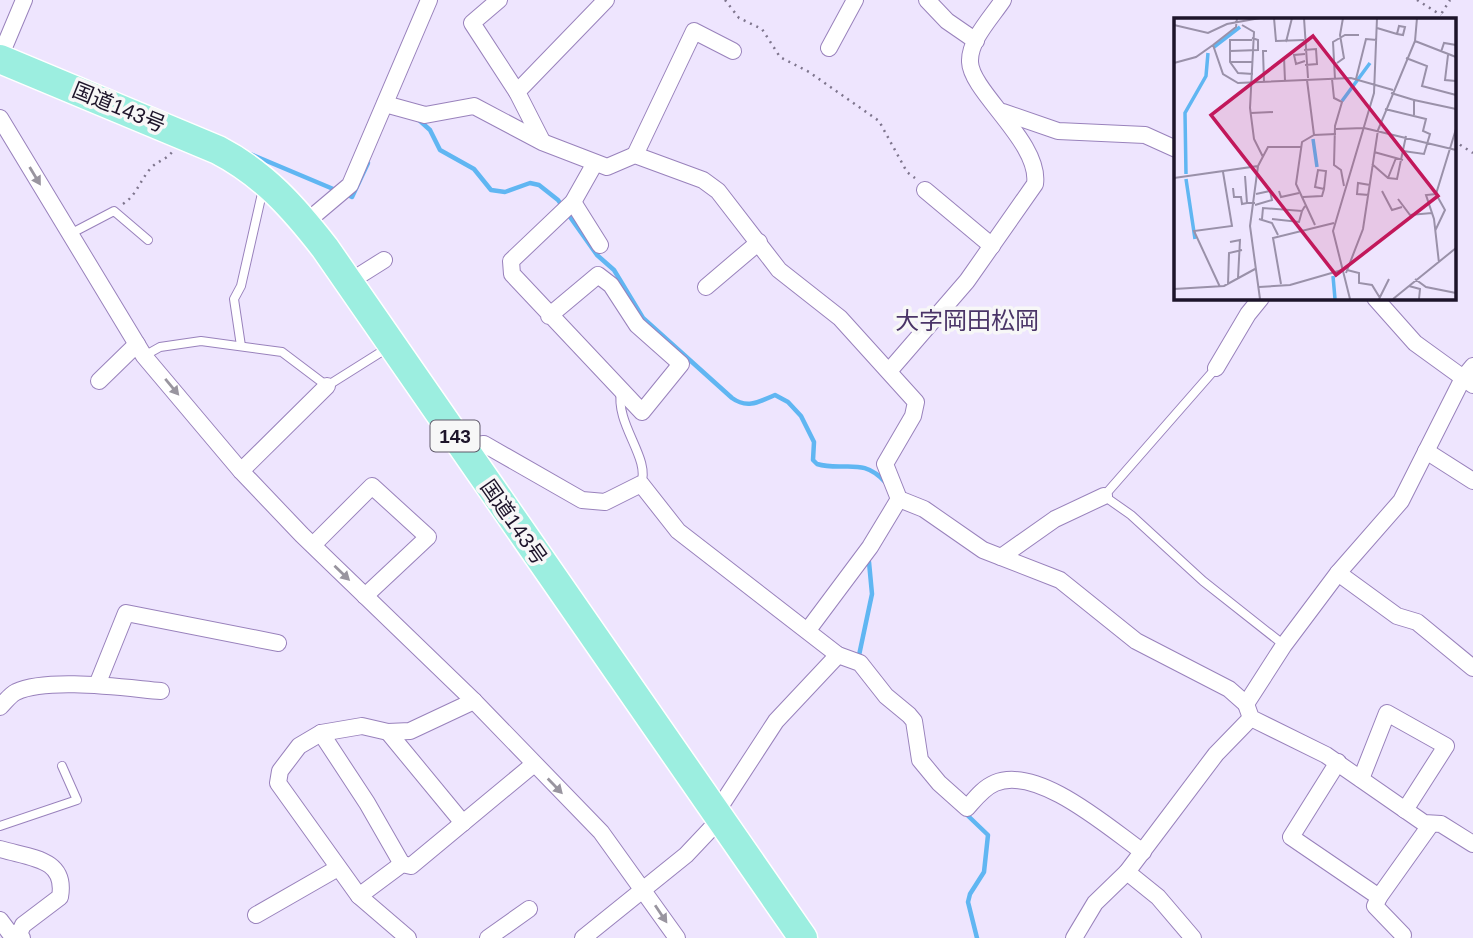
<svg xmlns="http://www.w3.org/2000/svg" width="1473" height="938" viewBox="0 0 1473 938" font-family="Helvetica,'Noto Sans JP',sans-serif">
	<rect width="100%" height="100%" fill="#eee5fe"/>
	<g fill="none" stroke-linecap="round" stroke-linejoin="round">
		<g stroke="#60b6f2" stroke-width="4.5">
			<path d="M419,120L430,130L440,150L474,169L491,190L505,192L530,183L539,185L558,200L597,255L614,270L643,318L732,398C747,409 759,402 775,395L788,402L801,416L814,442L813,460L817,464C844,472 863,456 886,483"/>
			<path d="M250,154L338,191"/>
			<path d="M346,194L352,197L368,163"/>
			<path d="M858,660L872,594L869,562"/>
			<path d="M964,812L988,835L984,872L970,894L968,902L977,938"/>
		</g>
		<defs>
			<g id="service">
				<path d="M70,234L114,211L148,240"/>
				<path d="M241,346L234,299L241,286L263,189"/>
				<path d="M144,356L160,347L201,341L282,352L327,386L389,347"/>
				<path d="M1216,368L1104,496L1131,515L1203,581L1284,645"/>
				<path d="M621,391C615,425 651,458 641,484"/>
				<path d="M0,826L77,800L62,766"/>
			</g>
			<g id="minor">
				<path d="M499,0L472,23L517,92"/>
				<path d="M927,0L947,21L976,41"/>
				<path d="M829,48L855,0"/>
				<path d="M0,57L24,0"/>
				<path d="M385,104L425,115L474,106L542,142L607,167L635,155L703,180L718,191L779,270L840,318L916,402L913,416L885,464L899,499L924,509L983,550L1060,580L1136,641L1229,689L1246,704"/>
				<path d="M1003,112L1058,131L1145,135L1176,149"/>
				<path d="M0,118L144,356L241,471L302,535L474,701L601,832L677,938"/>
				<path d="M542,141L517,92L606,0"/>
				<path d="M635,155L694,31L733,51"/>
				<path d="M925,190L992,246"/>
				<path d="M573,202L600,245"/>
				<path d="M305,223L350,185L429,0"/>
				<path d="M349,282L384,260"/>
				<path d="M706,287L759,242"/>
				<path d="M1375,298L1415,343L1473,385"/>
				<path d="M549,316L598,275L611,285L637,325L681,364L642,412L512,274L511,261L573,202L595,163"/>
				<path d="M1473,366L1463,378L1401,501L1338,573L1284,645L1246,704L1251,718L1326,755L1424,823L1441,824L1473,844"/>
				<path d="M1216,368L1248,314L1261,298"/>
				<path d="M890,370L967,281L1035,184C1041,143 971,92 970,62C969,40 992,17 1003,0"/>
				<path d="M99,381L137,344"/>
				<path d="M463,447L484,444L582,500L605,502L641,484L678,531L838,655L860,663L886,696L909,715L914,721L920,760L939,783L967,808C975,799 983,788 995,783C1038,765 1109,828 1143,852"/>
				<path d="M1426,451L1473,481"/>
				<path d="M241,471L327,386"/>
				<path d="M313,545L372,486L428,537L365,596"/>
				<path d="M1001,557L1055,519L1104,496"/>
				<path d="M1338,573L1397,616L1417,622L1473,668"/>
				<path d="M808,630L870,547L899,499"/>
				<path d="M97,685L126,613L278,643"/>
				<path d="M0,707C5,702 10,695 16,692C48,677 125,688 161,691"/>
				<path d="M388,732L463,823"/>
				<path d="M321,733L367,803L402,864"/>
				<path d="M1338,762L1291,837L1379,897L1431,824"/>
				<path d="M1361,779L1387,713L1446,746L1405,810"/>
				<path d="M716,813L776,721L838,655"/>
				<path d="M0,849C30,858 67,858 60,897L23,925L19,934L22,938"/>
				<path d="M1127,872L1158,897L1193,938"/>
				<path d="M359,896L402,864L411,866L534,764"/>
				<path d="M1379,897L1375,906L1403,935"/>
				<path d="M256,915L338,868"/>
				<path d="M0,920L9,932L19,934"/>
				<path d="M408,938L359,896L278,783L280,771L299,746L321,733L362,726L388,732L410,731L474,701"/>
				<path d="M488,938L529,909"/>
				<path d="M583,938L686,855L720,819"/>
				<path d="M1074,938L1095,903L1127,872L1216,754L1251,718"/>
			</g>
			<path id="trunk" d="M0,59L218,150C264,174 294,208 325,248L803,938"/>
		</defs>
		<use href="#service" stroke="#9982bc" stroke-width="10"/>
		<use href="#minor" stroke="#9982bc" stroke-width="18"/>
		<use href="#trunk" stroke="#fff" stroke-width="31"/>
		<g stroke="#7e758d" stroke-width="2.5" stroke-dasharray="2 5" stroke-linecap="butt">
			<path d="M725,0L739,18L762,29L780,57L809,72L879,121L907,172L915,178"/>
			<path d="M1417,0L1441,15"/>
			<path d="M1438,19L1450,0"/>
			<path d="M1454,141L1473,153"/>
			<path d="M123,204C137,195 140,180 151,168C157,161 166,160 172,152"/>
		</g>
		<use href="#service" stroke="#fff" stroke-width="8"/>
		<use href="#minor" stroke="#fff" stroke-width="16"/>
		<use href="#trunk" stroke="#9ceee0" stroke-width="28"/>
	</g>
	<defs><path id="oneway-solid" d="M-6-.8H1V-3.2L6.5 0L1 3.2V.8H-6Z" transform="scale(1.75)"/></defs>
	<g fill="#99959f">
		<use href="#oneway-solid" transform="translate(35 176) rotate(59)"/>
		<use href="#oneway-solid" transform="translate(172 387) rotate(50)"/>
		<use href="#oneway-solid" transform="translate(342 573) rotate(44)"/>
		<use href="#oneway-solid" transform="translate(555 786) rotate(46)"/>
		<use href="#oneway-solid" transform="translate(661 914) rotate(56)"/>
	</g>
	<g text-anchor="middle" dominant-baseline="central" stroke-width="7" stroke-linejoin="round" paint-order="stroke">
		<rect fill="#f7f7f7" stroke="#5e5868" stroke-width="2" x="430.5" y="420.5" width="49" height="31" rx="5"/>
		<g font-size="19" font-weight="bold" fill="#1d142a">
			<text x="455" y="436">143</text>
		</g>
		<g font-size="21" fill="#1d142a" stroke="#f7f7f7">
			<text transform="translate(119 107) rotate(22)">国道143号</text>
			<text transform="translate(514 522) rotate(55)">国道143号</text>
		</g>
		<g font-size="24" fill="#4a3467" stroke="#f7f7f7">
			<text x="967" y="320">大字岡田松岡</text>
		</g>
	</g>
	<g transform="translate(1174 18)">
		<rect width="282" height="282" fill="#eee5fe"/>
		<path fill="none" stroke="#60b6f2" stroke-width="3.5" d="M40,29L66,9M168,83L196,45M139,121L143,149M12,156L11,95L32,58L34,35M12,161L21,221M159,258L161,281"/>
		<path fill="none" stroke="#9a91a9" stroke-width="2" d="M100,0L102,23L130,22M130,0L134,60M0,7L34,15L53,6L86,0M68,7L80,14L76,90L80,121L89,139M203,10L223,16L229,17L231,9L225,8L223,16M78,22H56V44L64,55L79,56M241,23L282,39M112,24L118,0M39,27L49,56L64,65L177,60L219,72M130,32L142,31L143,46L131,47M56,33L84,32V22L78,20M267,34L270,25L282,27M131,36L120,37L122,46L131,43M274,37L271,62L282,63M110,39L111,63M232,40L253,48L248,68L282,77M56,44H78M0,45L22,39L39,27L62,9L63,0M163,45L170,40L166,17L169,0M158,61L160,80L168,84L161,108L160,147L167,152L170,168M161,61L159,24L171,17H185M182,61L192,21L203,22M133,62L140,117M90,64L89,33H93M217,75L240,82V97M240,82L282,91M211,91L252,101L249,113L256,116L250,136L229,133M77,95L99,94M190,110L282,132M162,111L190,110M200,134L229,142M198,146L214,160L223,161L232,118M84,148L76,208L86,281M71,158L73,185H81M0,160L84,148L94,129H127M214,160L222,140M59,170L60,179H67L68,186L73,185M105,173L107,179L125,175M208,173L218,192L228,189M195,177L183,176L184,165L196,167M129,179L148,178L150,171L152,153L144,152L141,169L150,171M224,181L236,197L258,195M81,187L98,182L96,173L82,176M85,201L98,205L104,217M88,201L89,190L128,193L131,188M98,201L125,204L128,193M141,207L122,166L128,124L140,117L162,116M261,213L271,192L262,176M56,224L66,222L64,260M265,245L260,201L252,177L262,176L282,111M173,252L185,255V265L198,267L206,280M172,255L189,211L204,112L241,23L243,0M241,261L252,269L282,275M107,266L99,220L160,205M54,267L55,235L68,232M235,268L246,271L245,281M46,269L20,213L58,208L49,154M85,269L116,267L168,252M0,271L50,268L81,251M176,281L159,213L200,75L203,0M205,281L215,261M219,281L282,230"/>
		<path fill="#c2185b" fill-opacity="0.15" stroke="#c2185b" stroke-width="3.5" d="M139,18L264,178L162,257L37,97Z"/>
		<rect width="282" height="282" fill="none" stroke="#1d142a" stroke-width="3.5"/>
	</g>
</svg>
